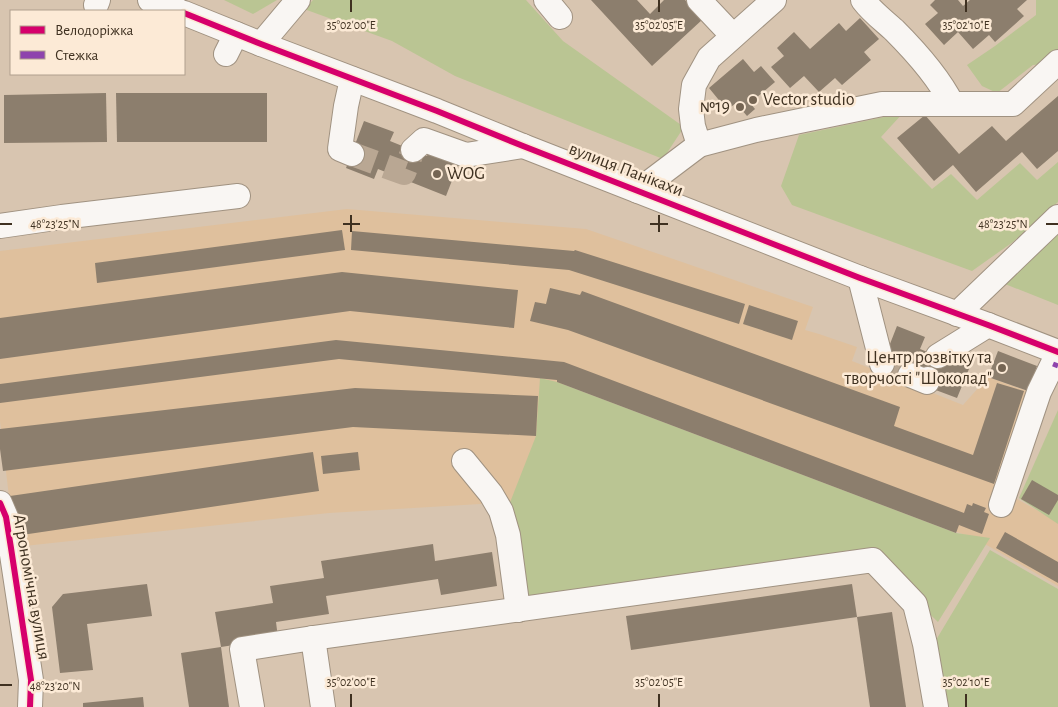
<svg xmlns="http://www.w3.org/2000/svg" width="1058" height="707" viewBox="0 0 1058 707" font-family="'Alegreya Sans',sans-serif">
	<rect width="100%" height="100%" fill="#d8c5b0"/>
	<path fill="#dfc09d" d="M347,209L586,229L813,307L805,330L819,334L857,347L852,361L963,405L988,377L1044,397L1015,498L1058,522V586L978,540L564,381L548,500L329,513L15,547L0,421V251Z"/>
	<g fill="#bac593">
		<path d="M224,0H277L253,14Z"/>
		<path d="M313,0H526L563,41L684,127L663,159L455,76L392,41L304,9Z"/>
		<path d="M1036,0H1058V63L1033,65L997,93L982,86L967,65L995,46L1036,15Z"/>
		<path d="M903,113L881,137L932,189L951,174L977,200L1020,163L1037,180L1058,162V202L1013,242L972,271L792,205L781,186L799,135Z"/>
		<path d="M1058,227V305L1000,282Z"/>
		<path d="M540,378L557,382L956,533L990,538L938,622L873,560L851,550L522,605L507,510L536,436Z"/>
		<path d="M1058,410V524L1019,498Z"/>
		<path d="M990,550L1058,589V707H945L933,645Z"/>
	</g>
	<g fill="#8c7e6d">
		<path d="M591,0H637L650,14L664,0H685L703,19L652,66Z"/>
		<path d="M935,0H958L963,6L970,0H1027L1017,9L1024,16L995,42L989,35L973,49L958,32L944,45L925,24L938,13L930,5Z"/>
		<path d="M860,18L879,39L864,52L871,60L842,85L835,78L819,92L804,76L790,88L771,67L784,56L777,48L794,32L810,49L839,23L846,31Z"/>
		<path d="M743,59L754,72L761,66L775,82L750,103L755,109L747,116L736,103L727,110L709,88Z"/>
		<path d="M106,93L107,142L4,143V95Z"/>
		<path d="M116,93H267V142H117Z"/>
		<path d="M1058,96V151L1037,169L1022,152L976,192L953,165L934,181L897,138L925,115L959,154L992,126L1006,141Z"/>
		<path d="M364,121L394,132L390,141L427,156L428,154L458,165L446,196L378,169L374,179L346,168Z"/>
		<path d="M342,230L345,250L97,283L95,263Z"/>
		<path d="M352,231L574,251L575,250L745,304L739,324L569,270L351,250Z"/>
		<path d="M342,272L518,290L514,328L350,311L0,359V318Z"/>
		<path d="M550,288L580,295L582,291L900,407L894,426L973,455L997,383L1024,391L994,484L568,330L530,321L535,302L546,304Z"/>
		<path d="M749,305L798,321L792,340L743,324Z"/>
		<path d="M897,326L925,337L920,349L945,359L947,354L971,364L957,398L933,389L907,382L879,372Z"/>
		<path d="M336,340L564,362L964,513L967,504L972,506L973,503L986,508L984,512L989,514L982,534L959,525L956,533L557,382V380L339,359L0,403V384Z"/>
		<path d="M998,351L1037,366L1028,391L988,377Z"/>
		<path d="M355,388L538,396L536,436L353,427L3,471L0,449V429Z"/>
		<path d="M313,452L319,491L15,536L10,496Z"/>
		<path d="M358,452L360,470L323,474L321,456Z"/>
		<path d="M1032,480L1058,495V500L1049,515L1021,499Z"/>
		<path d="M1005,532L1058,562V583L996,548Z"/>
		<path d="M433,544L435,561L492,552L497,586L441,595L438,579L326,596L329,614L276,622L278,638L221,647L215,612L273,603L270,586L324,578L321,561Z"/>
		<path d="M147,584L152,616L87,624L93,670L60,673L52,607L63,594Z"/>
		<path d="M852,584L857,617L631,650L626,616Z"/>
		<path d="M892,612L906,707H870L857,617Z"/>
		<path d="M221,647L229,707H189L181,653Z"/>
		<path d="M143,697L144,707H83V703Z"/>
	</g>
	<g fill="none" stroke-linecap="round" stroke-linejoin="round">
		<g stroke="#b9a793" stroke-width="24" stroke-dasharray="24 12" stroke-linecap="butt">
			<path d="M352,154L404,173L413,150"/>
			<path d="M882,364L910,375"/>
		</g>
		<defs>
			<g id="minor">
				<path d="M150,0L179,11"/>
				<path d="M546,0L560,17"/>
				<path d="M699,0L733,36"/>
				<path d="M863,0C872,12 883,20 894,30C915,51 939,78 952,104"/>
				<path d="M96,5L98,0"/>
				<path d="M184,13L261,44L437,111L523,146L860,278L988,325L1058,352"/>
				<path d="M261,44L298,0"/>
				<path d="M226,54L236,34"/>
				<path d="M699,145L693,126L691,109L694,85L709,58L774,0"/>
				<path d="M413,150L424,140L466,155L523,146"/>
				<path d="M352,154L340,149L346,106L352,79"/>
				<path d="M638,191L699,145L756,130L882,104H1013L1058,62"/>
				<path d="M0,226L62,217L238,196"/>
				<path d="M860,278L882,364"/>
				<path d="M957,314L1058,217"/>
				<path d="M938,356L988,325"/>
				<path d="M910,375L927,382L928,379"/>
				<path d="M464,461L491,494L501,511L508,535L518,610"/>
				<path d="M0,503L6,517L11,548L31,680L30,707"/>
				<path d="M1001,505L1039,392L1058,353"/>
				<path d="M313,638L323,707"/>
				<path d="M252,707L242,649L313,638L873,560L915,604L925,644L936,707"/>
			</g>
		</defs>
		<use href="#minor" stroke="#a09281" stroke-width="26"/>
		<use href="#minor" stroke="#f9f6f3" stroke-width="24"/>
		<path stroke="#8e44ad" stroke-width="5" stroke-dasharray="10 5" stroke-linecap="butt" d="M1053,364L1058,366"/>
		<defs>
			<g id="cycleway">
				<path d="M184,13L261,44L437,111L523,146L860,278L988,325L1058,352"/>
				<path d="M0,503L6,517L11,548L31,680L30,707"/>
			</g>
		</defs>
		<use href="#cycleway" stroke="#fcead6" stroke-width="9"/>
		<use href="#cycleway" stroke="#d6006c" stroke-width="6"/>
	</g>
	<path fill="none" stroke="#3f3121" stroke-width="2" d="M351,0V12M659,0V12M966,0V12M351,215V232M659,215V232M0,224H12M343,224H360M650,224H668M1046,224H1058M0,685H12M351,694V707M659,694V707M966,694V707"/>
	<g fill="#756553" stroke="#fcead6" stroke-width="2">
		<circle cx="753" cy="100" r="5"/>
		<circle cx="740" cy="107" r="5"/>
		<circle cx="437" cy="174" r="5"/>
		<circle cx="1002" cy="368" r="5"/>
	</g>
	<g text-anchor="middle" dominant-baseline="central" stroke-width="5" stroke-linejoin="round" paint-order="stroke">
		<g font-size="18" fill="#3f3121" stroke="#fcead6" text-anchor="start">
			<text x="763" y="100">Vector studio</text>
			<text x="730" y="107" text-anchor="end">№19</text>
			<text x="447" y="174">WOG</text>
			<text x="992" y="358" text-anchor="end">Центр розвітку та<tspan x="992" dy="21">творчості "Шоколад"</tspan></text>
		</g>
		<g font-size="18" fill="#3f3121" stroke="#fcead6">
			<text transform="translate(626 170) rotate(21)">вулиця Панікахи</text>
			<text transform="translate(31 587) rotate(80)">Агрономічна вулиця</text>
		</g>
	</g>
	<g font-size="12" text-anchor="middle" fill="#3f3121" stroke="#fcead6" stroke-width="5" stroke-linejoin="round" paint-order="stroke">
		<text x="351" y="29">35°02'00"E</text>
		<text x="659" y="29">35°02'05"E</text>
		<text x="966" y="29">35°02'10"E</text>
		<text x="55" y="228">48°23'25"N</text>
		<text x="1003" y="228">48°23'25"N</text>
		<text x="351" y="686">35°02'00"E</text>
		<text x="659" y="686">35°02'05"E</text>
		<text x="966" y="686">35°02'10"E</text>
		<text x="55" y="690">48°23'20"N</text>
	</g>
	<rect x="10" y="10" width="175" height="65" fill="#fcead6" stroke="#b0a08e"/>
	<rect x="20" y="26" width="25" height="8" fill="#d6006c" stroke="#b0a08e"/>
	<text x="55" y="35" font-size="15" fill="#3f3121">Велодоріжка</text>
	<rect x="20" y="51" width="25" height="8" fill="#8e44ad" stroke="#b0a08e"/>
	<text x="55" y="60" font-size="15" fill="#3f3121">Стежка</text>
</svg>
